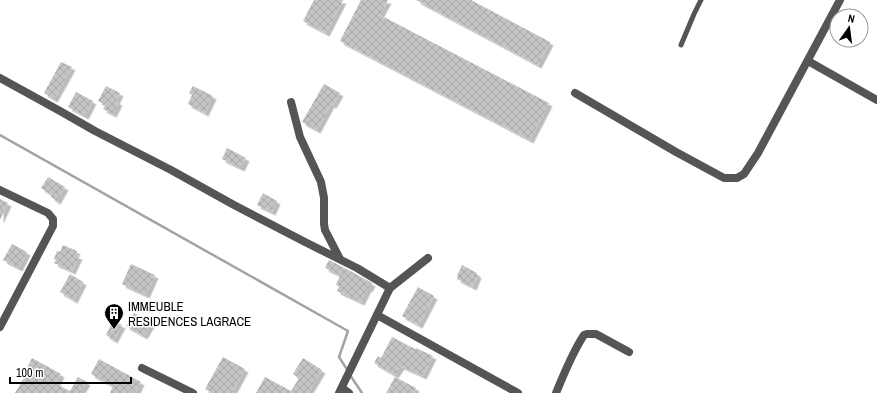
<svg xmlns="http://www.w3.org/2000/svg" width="877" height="393" viewBox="0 0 877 393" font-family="'Archivo Narrow',sans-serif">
	<defs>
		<pattern id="building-cross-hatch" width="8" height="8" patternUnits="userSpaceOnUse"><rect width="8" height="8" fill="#c4c4c4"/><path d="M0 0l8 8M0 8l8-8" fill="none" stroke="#a7a7a7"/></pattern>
		<filter id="shadow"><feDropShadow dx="3.5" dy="3.5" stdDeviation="0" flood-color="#0004"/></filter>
	</defs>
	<rect width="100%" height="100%" fill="#fff"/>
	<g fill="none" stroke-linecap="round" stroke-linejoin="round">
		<g stroke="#a3a3a3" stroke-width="2.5">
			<path d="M0,135L348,331L339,357L348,371"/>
			<path d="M350,375L362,393"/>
		</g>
	</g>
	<g fill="url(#building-cross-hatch)" filter="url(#shadow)">
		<path d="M314,0H343L326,33L303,21Z"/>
		<path d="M361,0H388L380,15L549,103L530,140L340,41Z"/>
		<path d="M416,0H471L550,42L538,65Z"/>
		<path d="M61,62L72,67L54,99L44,93Z"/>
		<path d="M324,84L340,93L333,105L331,104L317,130L302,122Z"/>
		<path d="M106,86L120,93L116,101L119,102L113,114L103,109L106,105L98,101Z"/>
		<path d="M193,86L213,96L205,113L188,104L192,95L189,93Z"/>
		<path d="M76,92L93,101L85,116L68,107Z"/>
		<path d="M227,148L246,158L241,168L222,159Z"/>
		<path d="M48,177L65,187L57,201L51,197L52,195L41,188Z"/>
		<path d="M263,193L277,201L272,212L257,205Z"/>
		<path d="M0,199L8,203L0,220Z"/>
		<path d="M12,244L27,252L19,268L3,260Z"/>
		<path d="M63,245L77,251L75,255L79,256L72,271L54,263L56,260L54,259L57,251L60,252Z"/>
		<path d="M329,260L354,273L372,283L369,289L368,288L361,302L337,291L339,286L336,285L340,275L325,268Z"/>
		<path d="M131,264L155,275L146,295L122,284Z"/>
		<path d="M462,265L477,273L476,274L478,275L473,287L457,279L458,277L457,276Z"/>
		<path d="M70,274L83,282L74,300L60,292Z"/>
		<path d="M418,287L434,296L419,325L402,316Z"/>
		<path d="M134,313L152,322L144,336L126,326Z"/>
		<path d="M113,321L122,325L114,340L106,335Z"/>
		<path d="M392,337L415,349L416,348L433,356L423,376L401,366L395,375L374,363L378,356L381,358Z"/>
		<path d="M223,357L245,369L232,393H212L205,389Z"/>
		<path d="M32,358L61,374L56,384L70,391L78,377L87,382L80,393H15L28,371L26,370Z"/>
		<path d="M303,358L322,370L308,393H256L265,377L291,391L299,378L293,374Z"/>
		<path d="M99,359L141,382L136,392L131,389L128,393H110L113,386L91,374Z"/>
		<path d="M395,377L416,388L414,393H386Z"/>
	</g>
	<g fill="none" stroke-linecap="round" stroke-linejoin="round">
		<path stroke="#555" stroke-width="5" d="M681,45L694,14L701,0"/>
		<g stroke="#555" stroke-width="8">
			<path d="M808,61L877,100"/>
			<path d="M0,78L60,111L95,131L171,170L234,205L305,242L357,268L390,288"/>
			<path d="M575,93L676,152L724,178H737L744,174L758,153L840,0"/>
			<path d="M291,102L300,137L321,182L324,198V224L325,230L340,259"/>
			<path d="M0,190L48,213L53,219V226L0,327"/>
			<path d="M377,315L518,393"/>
			<path d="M142,368L193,393"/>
			<path d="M342,388L349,393"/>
			<path d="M339,393L390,288L428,258"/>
			<path d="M556,393C564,374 572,353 584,335L587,334H596L629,352"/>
		</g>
	</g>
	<defs>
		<symbol id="building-pin" viewBox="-11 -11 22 30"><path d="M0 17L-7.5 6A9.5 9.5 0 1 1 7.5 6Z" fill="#000" stroke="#fff"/><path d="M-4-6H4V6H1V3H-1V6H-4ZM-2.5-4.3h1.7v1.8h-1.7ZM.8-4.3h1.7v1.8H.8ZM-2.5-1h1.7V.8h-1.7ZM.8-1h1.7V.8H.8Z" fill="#fff"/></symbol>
	</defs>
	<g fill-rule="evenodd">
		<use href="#building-pin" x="103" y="302" width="22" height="30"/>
	</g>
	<g text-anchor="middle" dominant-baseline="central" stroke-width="3" stroke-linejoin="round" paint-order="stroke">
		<g font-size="13" fill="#000" stroke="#fff" text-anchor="start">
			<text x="128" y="306">IMMEUBLE<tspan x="128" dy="15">RESIDENCES LAGRACE</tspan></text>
		</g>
	</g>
	<g transform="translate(849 28) rotate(14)"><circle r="19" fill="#ffffff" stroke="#999999"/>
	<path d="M0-3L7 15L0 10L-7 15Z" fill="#000000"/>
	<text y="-6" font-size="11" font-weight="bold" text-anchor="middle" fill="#000000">N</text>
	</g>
	<path d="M10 377v6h121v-6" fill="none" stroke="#000000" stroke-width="2"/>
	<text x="16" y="377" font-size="12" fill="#000000" stroke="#ffffff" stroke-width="3" paint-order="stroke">100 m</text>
</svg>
